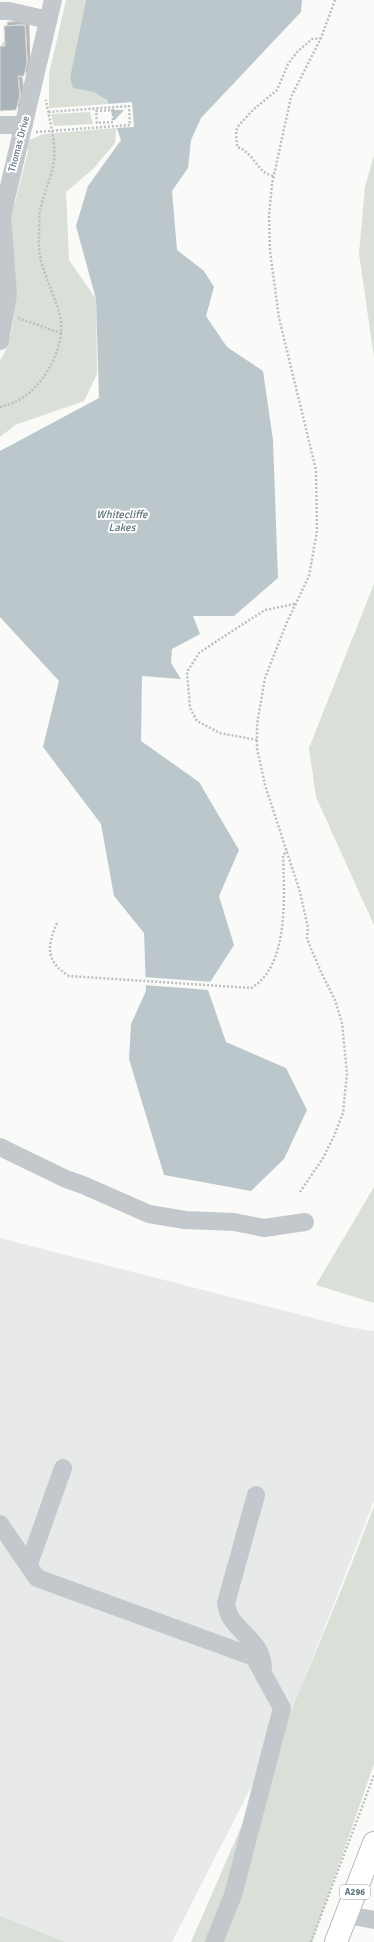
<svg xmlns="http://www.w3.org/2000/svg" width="374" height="1942" viewBox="0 0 374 1942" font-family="Signika,sans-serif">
	<defs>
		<filter id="shadow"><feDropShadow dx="3.5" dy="-3.5" stdDeviation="0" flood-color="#0004"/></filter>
	</defs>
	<rect width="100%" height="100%" fill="#fafaf8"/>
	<path fill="#e8e9e9" d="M0,1238L348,1327L374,1331V1501L299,1693L172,1942H66L0,1916Z"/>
	<g fill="#dadfd7">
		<path d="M66,0H86L70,77L105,98L109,104L49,108V74Z"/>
		<path d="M90,112L93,124L54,126L51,114Z"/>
		<path d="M116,128L115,143L93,169L66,192L69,260L96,299L97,374L84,401L15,425L0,437V360C24,329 12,244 9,205L15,203L28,151L25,142L43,134Z"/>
		<path d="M374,155V357L359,254L365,187Z"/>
		<path d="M374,584V925L316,797L309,748Z"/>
		<path d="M374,1187V1303L316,1285Z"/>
		<path d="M374,1506V1764L312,1942H191C254,1797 318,1653 374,1506Z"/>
		<path d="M0,1916L66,1942H0Z"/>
	</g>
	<path fill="#bbc7cb" d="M86,0H302L301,12L201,118L191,140L188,168L172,191L177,250L204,271L214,287L206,316L227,347L263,371L273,440L278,578L234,616H193L200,634L172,649L171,663L181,679L142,676L141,741L199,782L239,850L219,896L234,945L207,987L226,1042L286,1068L307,1110L284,1159L251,1191L164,1175L129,1059L131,1024L146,991L144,933L114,896L101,824L43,747L59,681L0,617V451L99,398L96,299L76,226L88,186L121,140L107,100L94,92L73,88L70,77Z"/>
	<g fill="#fafaf8">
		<path d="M132,102L134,127L115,128L113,122L124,110H109L107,104Z"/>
		<path d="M143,977L213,982L210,990L143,985Z"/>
	</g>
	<path fill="#aab3b9" stroke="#dcdcda" filter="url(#shadow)" d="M25,25L27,63L24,76H18L20,96L16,110L0,111V46H5L4,26Z"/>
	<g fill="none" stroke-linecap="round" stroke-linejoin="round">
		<defs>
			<path id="major" d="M336,1942L374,1843"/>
		</defs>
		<use href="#major" stroke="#b5babe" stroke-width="24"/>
		<g stroke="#bbbfc2" stroke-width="2.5" stroke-dasharray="2 2" stroke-linecap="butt">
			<path d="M113,110V122L97,123L96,111Z"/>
			<path d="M36,132L130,125L129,106L48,112"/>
			<path d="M273,176C256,172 254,152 237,147L236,131L239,125L254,109L277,90L288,64L297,52L312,39L321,38"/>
			<path d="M18,318L61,333"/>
			<path d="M0,407C6,405 12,404 17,401C44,387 67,346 60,316C54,291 38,267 39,241C39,231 39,220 40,210C43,194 52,178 54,160C56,140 49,119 46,100"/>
			<path d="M257,740L220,733L197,721L190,708L187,672L199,653L223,637L265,610L295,604"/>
			<path d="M57,923C47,946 45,961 69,976L251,988C290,966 284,893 283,855L287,851"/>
			<path d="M300,1192L323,1158L334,1136L343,1113L347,1074L342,1023L335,1000L321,972L307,939L308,928L300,892L265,785L257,748V724L265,678L287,622L309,576L317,531L316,470L279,318L270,251L269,216L272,184L291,97L321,38L335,0"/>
			<path d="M311,1942L374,1775"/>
		</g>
		<g stroke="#c3c8cc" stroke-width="18">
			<path d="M0,11H9L48,20"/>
			<path d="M0,125H24"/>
			<path d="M0,341L8,294L2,216L53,0"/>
			<path d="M0,1147L66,1179L83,1185L149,1214L185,1220L234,1222L264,1228L305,1222"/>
			<path d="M256,1495L226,1603C227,1608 228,1614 231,1618C243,1636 262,1644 263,1667"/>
			<path d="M0,1524L37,1578L254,1657L282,1708L233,1895L214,1942"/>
			<path d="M29,1564L63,1468"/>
			<path d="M347,1915L374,1920"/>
		</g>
		<use href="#major" stroke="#fff" stroke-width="22"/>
	</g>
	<g text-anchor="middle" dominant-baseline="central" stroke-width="4" stroke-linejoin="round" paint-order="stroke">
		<rect fill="#fff" stroke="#939fa8" stroke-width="1" x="340" y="1885" width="30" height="14" rx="3"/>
		<g font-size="9" font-weight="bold" fill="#657683">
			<text x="355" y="1892">A296</text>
		</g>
		<g font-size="10" fill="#657683" stroke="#fff">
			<text transform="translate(19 144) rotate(-75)">Thomas Drive</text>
		</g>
		<g font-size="11" font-style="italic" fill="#60757c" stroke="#fff">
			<text x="122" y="514">Whitecliffe<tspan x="122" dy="13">Lakes</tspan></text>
		</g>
	</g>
</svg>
